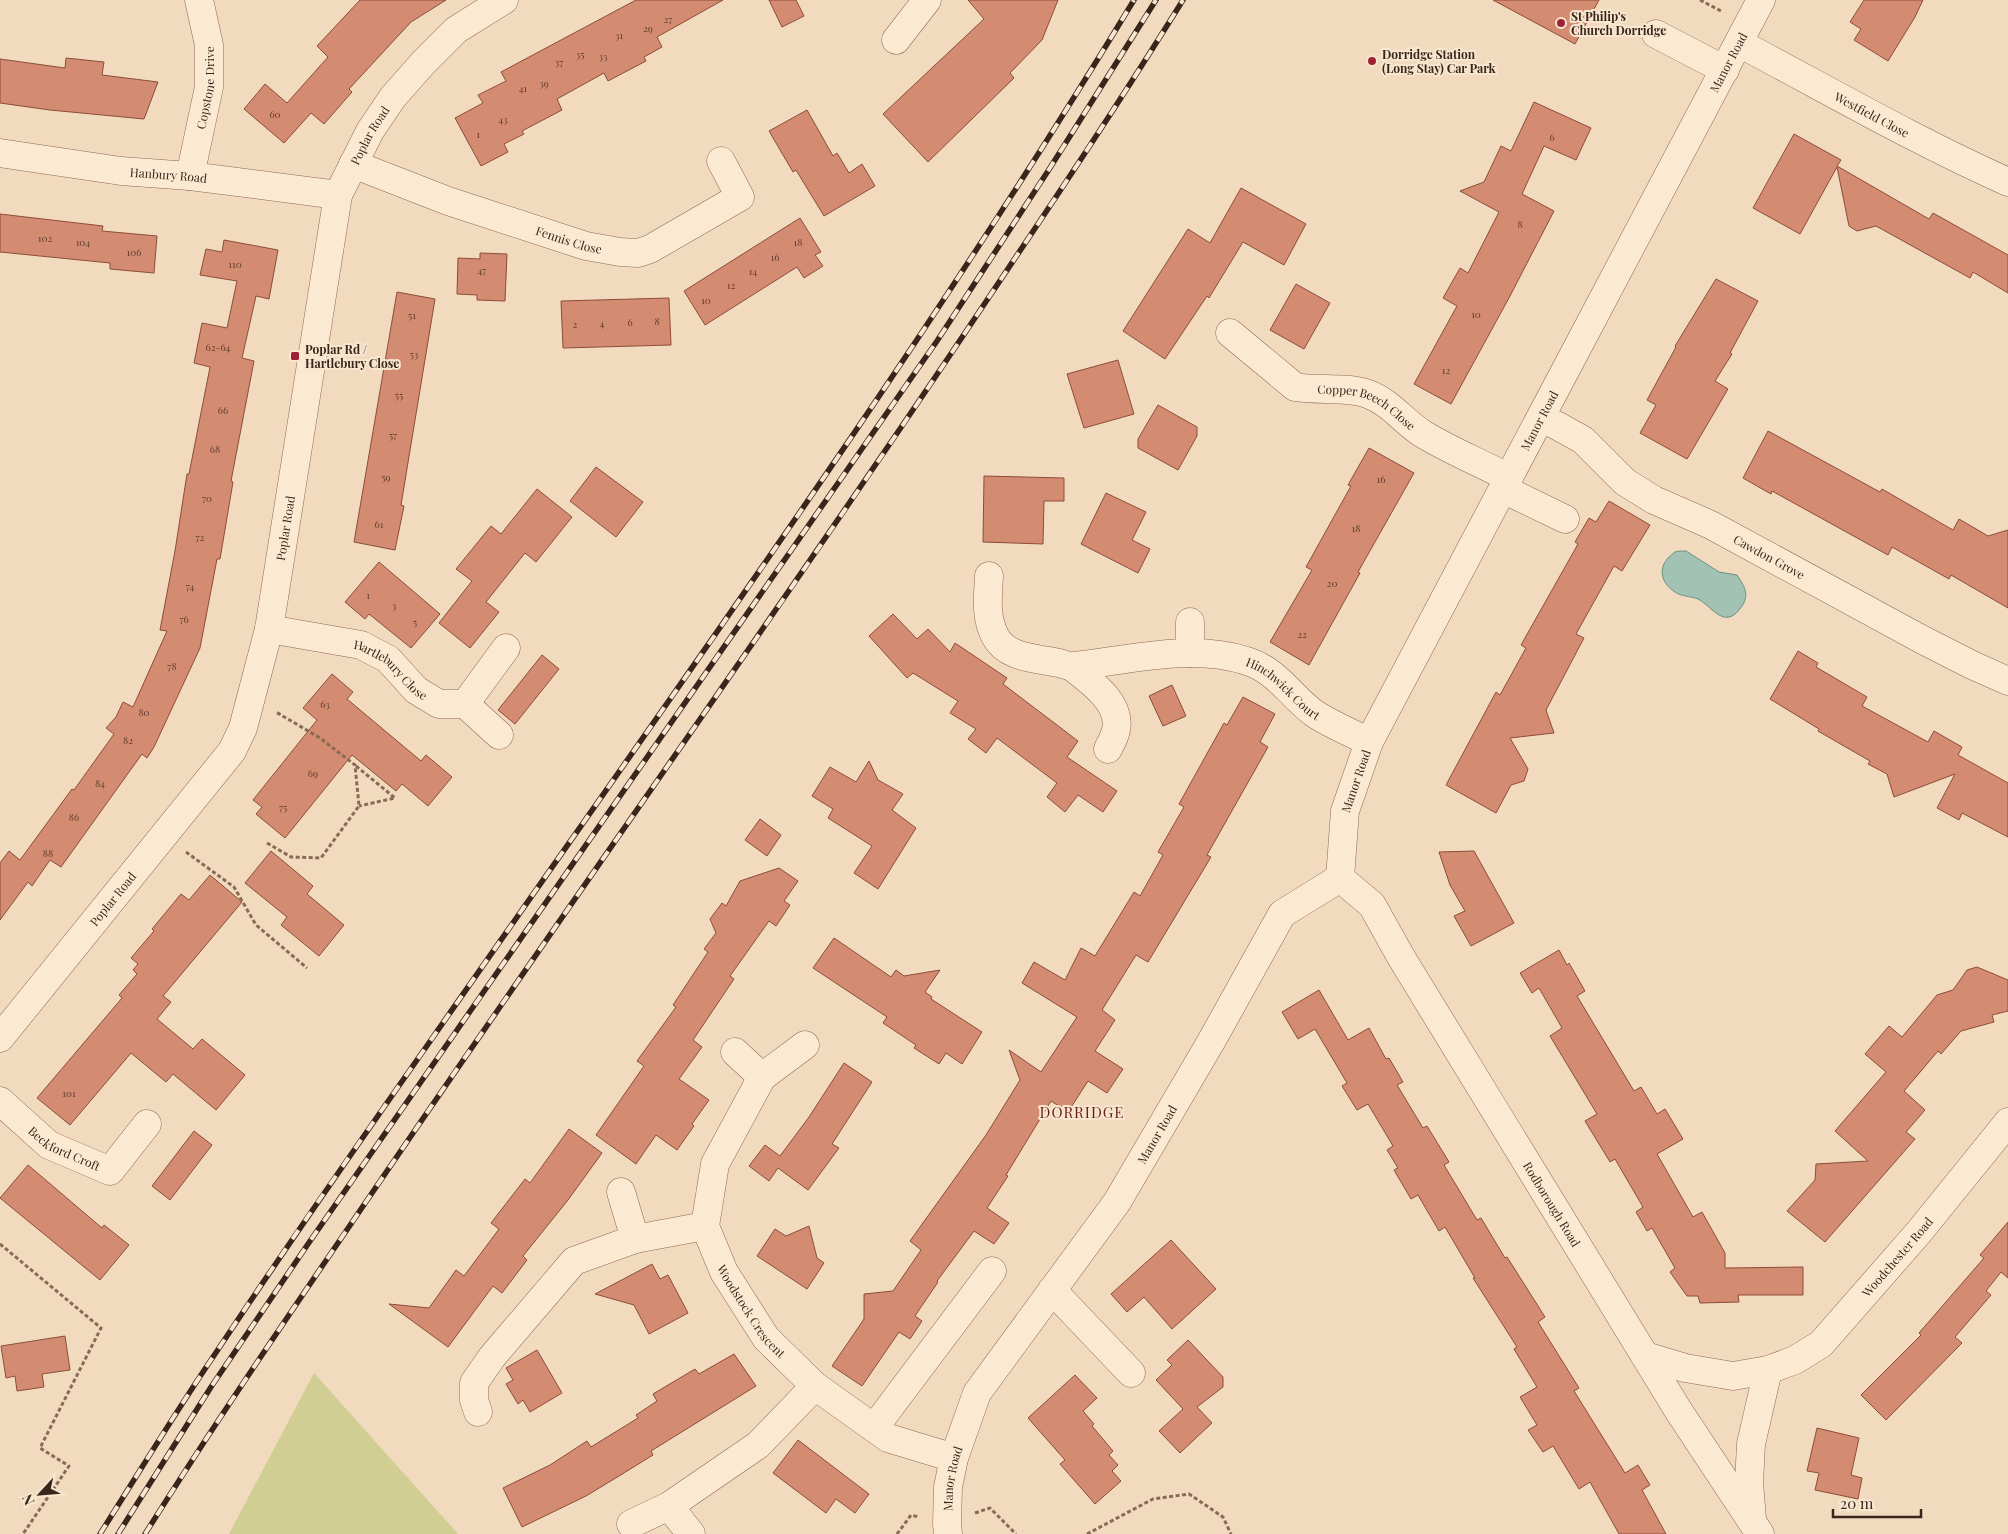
<svg xmlns="http://www.w3.org/2000/svg" width="2008" height="1534" viewBox="0 0 2008 1534" font-family="'Playfair Display',serif">
	<rect width="100%" height="100%" fill="#f1dabe"/>
	<path fill="#d0ce92" d="M314,1373L458,1534H229Z"/>
	<path fill="#a2c3b4" stroke="#699181" d="M1686,551L1719,572L1737,575C1744,586 1750,594 1742,606C1725,632 1712,606 1698,599C1691,596 1682,597 1675,592C1662,584 1657,569 1669,557C1670,557 1674,552 1675,552C1678,551 1683,551 1686,551Z"/>
	<g fill="#d38b71" stroke="#8c4d39">
		<path d="M360,0H446L411,22L349,89L352,92L324,124L311,113L284,143L244,109L265,84L287,103L328,57L317,46Z"/>
		<path d="M636,0H723L657,37L662,47L644,57L646,61L608,81L604,73L557,99L562,110L522,131L524,134L504,144L508,152L481,166L455,118L483,103L478,95L506,81L501,72Z"/>
		<path d="M769,0H796L804,16L782,27Z"/>
		<path d="M968,0H1058L1042,40L1010,73L1014,78L928,162L883,114L984,19Z"/>
		<path d="M1493,0H1599L1575,44Z"/>
		<path d="M1864,0H1923L1915,17L1888,61L1854,40L1861,29L1850,22Z"/>
		<path d="M66,58L104,62L102,75L158,82L144,119L50,110L0,103V59L65,68Z"/>
		<path d="M1534,102L1591,128L1576,160L1544,146L1522,194L1554,211L1510,296L1451,404L1414,384L1457,306L1443,298L1460,268L1468,273L1499,212L1460,191L1484,182L1501,146L1511,151Z"/>
		<path d="M807,110L833,156L837,153L849,173L862,164L875,186L824,216L796,170L793,172L769,131Z"/>
		<path d="M1794,134L1841,160L1837,166L1929,219L1933,213L2008,255V293L1973,272L1970,278L1876,226L1857,231L1849,226L1837,167L1800,234L1753,208Z"/>
		<path d="M1241,188L1306,224L1284,265L1243,242L1209,298L1207,296L1165,359L1123,331L1188,229L1210,243Z"/>
		<path d="M0,214L103,226L102,231L157,236L154,273L110,269V263L0,252Z"/>
		<path d="M800,218L821,252L815,255L823,266L804,278L797,267L705,325L684,291Z"/>
		<path d="M224,240L278,250L269,299L256,296L242,358L254,361L231,481L233,482L220,559H217L200,648L154,747L147,758L142,754L61,867L50,860L32,886L28,882L0,920V863L9,851L20,860L72,789L74,790L114,734L106,728L116,717L123,702L133,707L167,631L160,630L175,551L187,474H189L210,367L194,363L202,323L227,328L237,281L200,275L206,249L222,252Z"/>
		<path d="M480,253L507,254L505,301L477,300V295L457,294L458,258L480,259Z"/>
		<path d="M1716,279L1758,301L1730,353L1732,354L1715,381L1728,389L1687,459L1640,433L1656,405L1647,400L1676,347L1675,346Z"/>
		<path d="M1296,284L1330,303L1304,349L1270,330Z"/>
		<path d="M397,292L435,299L401,505L404,506L395,550L354,542Z"/>
		<path d="M669,298L671,345L563,348L561,301Z"/>
		<path d="M1118,360L1134,414L1084,428L1067,374Z"/>
		<path d="M1158,405L1197,427V436L1178,470L1138,448V439Z"/>
		<path d="M1768,431L1880,492L1882,489L1953,530L1959,519L1988,536L2008,530V608L1951,575L1949,579L1892,547L1888,555L1772,491L1771,494L1743,478Z"/>
		<path d="M1369,448L1414,473L1358,572L1360,573L1309,665L1270,642L1312,570L1306,567L1351,486L1348,485Z"/>
		<path d="M596,467L643,502L616,537L570,501Z"/>
		<path d="M984,476L1064,478V501H1044L1043,544L983,542Z"/>
		<path d="M537,489L572,517L536,562L525,553L486,602L499,612L470,648L439,623L472,581L456,569L491,526L501,534Z"/>
		<path d="M1106,493L1146,512L1132,540L1150,549L1138,573L1081,544Z"/>
		<path d="M1609,501L1650,525L1622,571L1614,566L1576,634L1584,638L1546,710L1554,733L1510,738L1528,769L1524,781L1511,785L1496,813L1446,785L1496,692L1500,695L1526,648L1521,645L1578,544L1575,542L1589,518L1596,522Z"/>
		<path d="M379,562L440,614L411,648L369,614L365,619L345,602Z"/>
		<path d="M893,614L917,639L928,629L950,652L955,643L1007,678L1003,684L1078,741L1067,757L1117,791L1103,812L1078,795L1065,812L1047,797L1057,783L997,738L986,753L968,739L976,729L950,713L958,701L913,673L907,678L869,636Z"/>
		<path d="M1798,651L1818,663L1816,667L1867,697L1862,706L1928,742L1934,731L1962,747L1958,755L2008,783V837L1962,813L1959,820L1937,808L1955,774L1894,797L1887,774L1868,764L1870,761L1818,731L1819,729L1770,699Z"/>
		<path d="M542,655L559,669L515,724L498,710Z"/>
		<path d="M332,674L353,692L347,699L421,761L426,755L452,777L428,806L402,784L396,791L352,755L285,838L256,814L262,807L253,800L317,720L303,708Z"/>
		<path d="M1172,685L1186,716L1163,726L1149,696Z"/>
		<path d="M1243,697L1275,714L1260,742L1268,747L1207,855L1211,857L1148,962L1136,955L1102,1010L1115,1020L1095,1051L1123,1069L1107,1093L1088,1081L1068,1112L1051,1101L1006,1175L1008,1176L987,1208L1009,1223L994,1244L974,1231L937,1281L938,1282L915,1316L922,1321L910,1339L899,1332L862,1386L832,1366L864,1319V1294L893,1291L921,1250L910,1241L986,1135L1020,1080L1009,1050L1041,1072L1077,1017L1022,983L1034,962L1065,980L1081,948L1095,956L1134,892L1140,896L1163,855L1158,852L1184,807L1179,804L1224,723L1227,725Z"/>
		<path d="M869,761L878,780L903,794L892,810L916,828L878,889L854,873L872,846L828,818L833,809L812,796L830,767L856,782Z"/>
		<path d="M760,819L781,835L767,856L745,840Z"/>
		<path d="M271,851L313,886L307,894L344,925L319,956L281,925L287,917L245,883Z"/>
		<path d="M1474,851L1514,923L1471,946L1454,916L1465,911L1450,885L1439,852Z"/>
		<path d="M779,868L798,881L784,901L790,905L776,926L769,921L730,976L734,979L693,1040L702,1047L679,1079L709,1100L692,1124L694,1126L677,1150L656,1135L636,1164L596,1135L644,1066L637,1061L676,1007L673,1005L708,952L704,949L716,933L710,919L722,903L726,906L740,881Z"/>
		<path d="M210,875L242,902L163,996L171,1002L157,1019L193,1049L202,1039L245,1075L216,1110L173,1074L166,1082L131,1053L70,1125L37,1098L122,998L119,995L137,974L133,970L138,964L131,958L154,931L152,929L181,894L189,900Z"/>
		<path d="M834,938L891,977L896,970L904,976L940,970L925,992L932,997L931,999L982,1032L962,1064L946,1053L939,1064L914,1048L916,1045L883,1023L887,1017L813,968Z"/>
		<path d="M1559,950L1567,965L1569,963L1585,991L1577,996L1634,1091L1641,1087L1657,1114L1665,1109L1683,1139L1657,1154L1693,1217L1702,1212L1725,1253V1268L1803,1267V1295H1738L1739,1302L1700,1303L1698,1296H1687L1670,1272L1675,1268L1652,1228L1647,1231L1636,1212L1643,1207L1615,1159L1610,1162L1585,1121L1597,1114L1550,1036L1562,1028L1539,988L1532,993L1520,973Z"/>
		<path d="M1977,967L2008,980V1011L1992,1015L1994,1022L1961,1031L1941,1054L1938,1051L1904,1091L1925,1110L1906,1132L1915,1139L1825,1242L1787,1211L1815,1180L1816,1164L1868,1161L1835,1131L1886,1072L1865,1054L1889,1026L1902,1037L1937,995L1953,990L1967,970Z"/>
		<path d="M1319,990L1348,1040L1369,1028L1386,1059L1389,1058L1403,1082L1397,1085L1423,1128L1427,1126L1449,1162L1444,1165L1477,1220L1481,1218L1505,1258L1507,1257L1545,1317L1538,1322L1579,1388L1574,1391L1625,1473L1638,1465L1650,1485L1642,1490L1666,1534H1619L1590,1482L1579,1489L1553,1446L1543,1452L1528,1430L1537,1425L1520,1397L1537,1387L1514,1349L1517,1347L1473,1278H1475L1445,1227L1439,1231L1418,1195L1411,1199L1394,1170L1398,1168L1387,1150L1393,1146L1368,1104L1357,1110L1342,1086L1347,1083L1315,1029L1298,1039L1282,1012Z"/>
		<path d="M844,1063L872,1082L832,1144L839,1148L808,1190L778,1168L769,1181L749,1166L765,1145L780,1156L809,1117Z"/>
		<path d="M569,1129L602,1153L568,1200L523,1256L527,1260L502,1293L493,1286L448,1347L389,1304L429,1308L456,1270L464,1276L499,1229L491,1223L525,1179L530,1183Z"/>
		<path d="M194,1131L212,1145L170,1200L152,1186Z"/>
		<path d="M28,1165L102,1228L104,1225L129,1245L100,1280L0,1198Z"/>
		<path d="M2008,1222V1278L2001,1272L1986,1291L1991,1295L1955,1337L1962,1343L1886,1420L1861,1395L1921,1335L1919,1333L1984,1258L1980,1255Z"/>
		<path d="M809,1226L817,1258L824,1263L807,1289L757,1256L775,1229L786,1236Z"/>
		<path d="M1171,1240L1216,1289L1172,1329L1144,1297L1127,1312L1111,1294Z"/>
		<path d="M652,1264L660,1279L668,1275L688,1313L649,1334L634,1305L595,1294Z"/>
		<path d="M65,1336L70,1370L42,1374L44,1387L17,1391L15,1376L6,1378L1,1346Z"/>
		<path d="M1188,1340L1223,1377V1387L1197,1407L1212,1423L1180,1453L1159,1431L1183,1409L1156,1380L1172,1365L1167,1360Z"/>
		<path d="M537,1350L562,1393L530,1412L523,1400L518,1404L506,1384L513,1380L506,1368Z"/>
		<path d="M734,1354L756,1386L651,1451L653,1455L619,1476L586,1496L522,1527L503,1488L550,1465L587,1441L591,1447L638,1418L636,1415L657,1401L653,1394L695,1369L699,1374Z"/>
		<path d="M1075,1375L1097,1398L1083,1411L1094,1424L1092,1426L1113,1451L1109,1455L1118,1465L1112,1471L1121,1481L1095,1504L1060,1464L1065,1460L1028,1418Z"/>
		<path d="M1817,1428L1859,1438L1851,1475L1862,1478L1858,1499L1815,1490L1819,1473L1807,1471Z"/>
		<path d="M798,1440L869,1494L855,1513L836,1499L826,1513L773,1473Z"/>
	</g>
	<g fill="none" stroke-linecap="round" stroke-linejoin="round">
		<defs>
			<g id="minor">
				<path d="M1656,34L1725,70"/>
				<path d="M896,40L927,0"/>
				<path id="s1" d="M1739,43C1828,90 1916,141 2008,182"/>
				<path id="s2" d="M0,153L121,171L190,176L338,195"/>
				<path id="s3" d="M353,164L448,201L586,246L620,252L638,253L650,249L740,197L721,161"/>
				<path id="s4" d="M190,176L209,87V45L199,0"/>
				<path id="s5" d="M1230,333L1295,387C1318,391 1346,386 1368,394C1390,402 1404,422 1423,434C1451,451 1481,463 1509,478"/>
				<path id="s6" d="M1540,419L1556,425L1583,440L1625,482L1654,500L1711,525L1921,639L1972,665L2008,681"/>
				<path d="M1503,489L1565,519"/>
				<path id="s7" d="M989,576C988,597 985,616 995,636C1007,659 1037,658 1059,663C1064,664 1069,667 1074,666C1129,660 1192,643 1247,661C1278,671 1290,696 1315,714C1332,725 1352,733 1369,742"/>
				<path id="s8" d="M269,629L361,645L388,659L416,690L439,704H465L499,735"/>
				<path d="M1190,653V622"/>
				<path d="M1072,667C1090,681 1122,703 1116,730C1115,736 1111,743 1108,749"/>
				<path d="M465,704L506,648"/>
				<path id="s9" d="M1340,878L1345,811L1369,742L1761,0"/>
				<path id="s10" d="M1340,878L1372,905L1401,957L1678,1410L1760,1534"/>
				<path id="s11" d="M0,1038L232,751L243,728L269,629L338,195L370,131L393,97L424,62L456,30L504,0"/>
				<path id="s12" d="M735,1052L762,1077L715,1164L705,1226L724,1272L766,1338L815,1386L888,1438L954,1458"/>
				<path d="M762,1077L805,1045"/>
				<path id="s13" d="M0,1101L49,1145L110,1171L147,1124"/>
				<path d="M621,1192L635,1239"/>
				<path d="M1052,1290L1131,1373"/>
				<path id="s14" d="M1645,1356L1685,1368L1733,1376L1768,1370L1795,1360L1821,1344L1919,1232L2008,1122"/>
				<path d="M478,1412L474,1400V1383L492,1357L574,1261L635,1239L705,1226"/>
				<path d="M874,1428L992,1271"/>
				<path d="M669,1506L691,1534"/>
				<path d="M1752,1519L1749,1483L1751,1444L1768,1370"/>
				<path d="M631,1524L669,1506L758,1445L815,1386"/>
				<path id="s15" d="M948,1534L947,1524L948,1487L954,1458L977,1393L1117,1202L1212,1040L1282,914L1340,878"/>
			</g>
		</defs>
		<use href="#minor" stroke="#8b6a55" stroke-width="29"/>
		<g stroke="#8b6a55" stroke-width="3" stroke-dasharray="4 2.5" stroke-linecap="butt">
			<path d="M1700,0L1723,12"/>
			<path d="M356,766L395,798L359,806"/>
			<path d="M267,843L291,857L321,858L359,806L355,765L320,738L276,712"/>
			<path d="M186,852L234,887L256,925L307,968"/>
			<path d="M0,1244L101,1328L40,1448L69,1466L23,1534"/>
			<path d="M975,1513L990,1508L1016,1534"/>
			<path d="M897,1534L911,1515L919,1517"/>
			<path d="M1087,1534L1153,1499L1189,1494L1223,1517L1231,1534"/>
		</g>
		<use href="#minor" stroke="#fbe9d2" stroke-width="28"/>
		<defs>
			<g id="rail">
				<path d="M100,1534C138,1474 175,1413 215,1354C285,1248 358,1144 431,1040C670,697 917,358 1134,0"/>
				<path d="M118,1534L211,1387L308,1244L937,341L1048,171L1156,0"/>
				<path d="M145,1534C218,1418 295,1306 372,1193C573,898 781,608 979,312C1048,209 1118,105 1183,0"/>
			</g>
		</defs>
		<use href="#rail" stroke="#39251b" stroke-width="5.5"/>
		<use href="#rail" stroke="#f8e6cf" stroke-width="4" stroke-dasharray="11" stroke-linecap="butt"/>
	</g>
	<g fill="#9f2135" stroke="#f8e6cf" stroke-width="2">
		<circle cx="1561" cy="23" r="5"/>
		<circle cx="1372" cy="61" r="5"/>
		<rect x="290" y="351" width="10" height="10" rx="2.5"/>
	</g>
	<g text-anchor="middle" dominant-baseline="central" stroke-width="4" stroke-linejoin="round" paint-order="stroke">
		<g font-size="10" fill="#603e30">
			<text x="668" y="19">27</text>
			<text x="648" y="28">29</text>
			<text x="619" y="35">31</text>
			<text x="580" y="54">35</text>
			<text x="603" y="56">33</text>
			<text x="559" y="62">37</text>
			<text x="544" y="83">39</text>
			<text x="523" y="88">41</text>
			<text x="275" y="114">60</text>
			<text x="503" y="119">43</text>
			<text x="478" y="134">1</text>
			<text x="1552" y="137">6</text>
			<text x="1520" y="224">8</text>
			<text x="45" y="238">102</text>
			<text x="83" y="242">104</text>
			<text x="798" y="242">18</text>
			<text x="134" y="252">106</text>
			<text x="775" y="257">16</text>
			<text x="235" y="264">110</text>
			<text x="482" y="270">47</text>
			<text x="753" y="271">14</text>
			<text x="731" y="285">12</text>
			<text x="706" y="300">10</text>
			<text x="1476" y="314">10</text>
			<text x="412" y="315">51</text>
			<text x="657" y="321">8</text>
			<text x="630" y="322">6</text>
			<text x="602" y="323">4</text>
			<text x="575" y="324">2</text>
			<text x="218" y="347">62-64</text>
			<text x="414" y="354">53</text>
			<text x="1446" y="370">12</text>
			<text x="399" y="395">55</text>
			<text x="223" y="410">66</text>
			<text x="393" y="435">57</text>
			<text x="215" y="449">68</text>
			<text x="386" y="477">59</text>
			<text x="1381" y="479">16</text>
			<text x="207" y="498">70</text>
			<text x="379" y="524">61</text>
			<text x="1356" y="528">18</text>
			<text x="200" y="537">72</text>
			<text x="1332" y="583">20</text>
			<text x="190" y="586">74</text>
			<text x="368" y="595">1</text>
			<text x="394" y="605">3</text>
			<text x="184" y="619">76</text>
			<text x="415" y="622">5</text>
			<text x="1302" y="634">22</text>
			<text x="172" y="666">78</text>
			<text x="325" y="704">63</text>
			<text x="144" y="712">80</text>
			<text x="128" y="740">82</text>
			<text x="313" y="773">69</text>
			<text x="100" y="783">84</text>
			<text x="283" y="807">75</text>
			<text x="74" y="817">86</text>
			<text x="48" y="853">88</text>
			<text x="69" y="1093">101</text>
		</g>
		<g font-size="12" font-weight="bold" fill="#39251b" stroke="#f8e6cf" text-anchor="start">
			<text x="1571" y="16">St Philip's<tspan x="1571" dy="14">Church Dorridge</tspan></text>
			<text x="1382" y="54">Dorridge Station<tspan x="1382" dy="14">(Long Stay) Car Park</tspan></text>
			<text x="305" y="349">Poplar Rd /<tspan x="305" dy="14">Hartlebury Close</tspan></text>
		</g>
		<g font-size="12" fill="#39251b" stroke="#f8e6cf">
			<text stroke="none"><textPath href="#s9" startOffset="909">Manor Road</textPath></text>
			<text stroke="none"><textPath href="#s4" startOffset="90">Copstone Drive</textPath></text>
			<text stroke="none"><textPath href="#s1" startOffset="151">Westfield Close</textPath></text>
			<text stroke="none"><textPath href="#s11" startOffset="1004">Poplar Road</textPath></text>
			<text stroke="none"><textPath href="#s2" startOffset="170">Hanbury Road</textPath></text>
			<text stroke="none"><textPath href="#s3" startOffset="229">Fennis Close</textPath></text>
			<text stroke="none"><textPath href="#s5" startOffset="161">Copper Beech Close</textPath></text>
			<text stroke="none"><textPath href="#s9" startOffset="504">Manor Road</textPath></text>
			<text stroke="none"><textPath href="#s11" startOffset="599">Poplar Road</textPath></text>
			<text stroke="none"><textPath href="#s6" startOffset="270">Cawdon Grove</textPath></text>
			<text stroke="none"><textPath href="#s8" startOffset="132">Hartlebury Close</textPath></text>
			<text stroke="none"><textPath href="#s7" startOffset="369">Hinchwick Court</textPath></text>
			<text stroke="none"><textPath href="#s9" startOffset="99">Manor Road</textPath></text>
			<text stroke="none"><textPath href="#s11" startOffset="179">Poplar Road</textPath></text>
			<text stroke="none"><textPath href="#s15" startOffset="461">Manor Road</textPath></text>
			<text stroke="none"><textPath href="#s13" startOffset="81">Beckford Croft</textPath></text>
			<text stroke="none"><textPath href="#s10" startOffset="391">Rodborough Road</textPath></text>
			<text stroke="none"><textPath href="#s14" startOffset="301">Woodchester Road</textPath></text>
			<text stroke="none"><textPath href="#s12" startOffset="296">Woodstock Crescent</textPath></text>
			<text stroke="none"><textPath href="#s15" startOffset="56">Manor Road</textPath></text>
		</g>
		<g font-size="15" letter-spacing="1" fill="#691c17" stroke="#f8e6cf">
			<text x="1082" y="1112">DORRIDGE</text>
		</g>
	</g>
	<g transform="translate(40 1494) rotate(244)" stroke="#f8e6cf" stroke-width="4" paint-order="stroke">
	<path d="M0-4L9 19L0 12L-9 19Z" fill="#39251b"/>
	<text y="-8" font-size="14" font-weight="bold" text-anchor="middle" fill="#39251b">N</text>
	</g>
	<path d="M1833 1509v8h88v-8" fill="none" stroke="#39251b" stroke-width="2.5"/>
	<text x="1840" y="1509" font-size="15" fill="#39251b" stroke="#f8e6cf" stroke-width="4" paint-order="stroke">20 m</text>
</svg>
